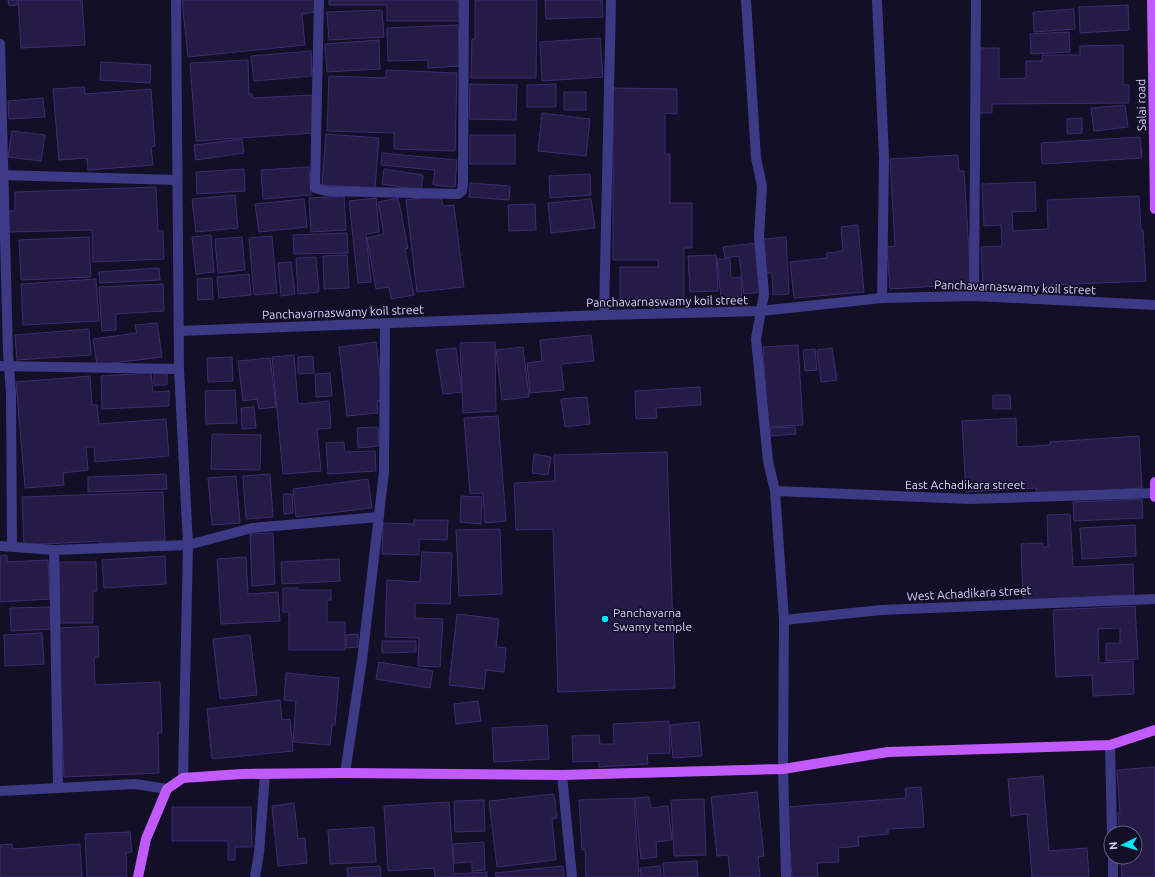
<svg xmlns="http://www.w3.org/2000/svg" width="1155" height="877" viewBox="0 0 1155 877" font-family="Ubuntu,sans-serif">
	<rect width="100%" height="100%" fill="#130f26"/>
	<g fill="#241b47" stroke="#3b2d73">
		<path d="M8,0H17V5L9,6Z"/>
		<path d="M18,0H82L85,45L21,48Z"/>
		<path d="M182,0H315L316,12L302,14L305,45L188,57Z"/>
		<path d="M329,0H459V21H387V5H329Z"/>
		<path d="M475,0H537L536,78H471L472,39H475Z"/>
		<path d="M545,0H602L603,17L546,19Z"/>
		<path d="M1128,5L1129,30L1080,33L1079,7Z"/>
		<path d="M1074,9L1075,29L1034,32L1033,12Z"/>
		<path d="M382,10L384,37L329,40L327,12Z"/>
		<path d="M458,25L460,66L428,68V60L388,61L387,28Z"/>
		<path d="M1069,32L1070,52L1031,54L1030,34Z"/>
		<path d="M600,38L603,77L542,81L540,42Z"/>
		<path d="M379,40L380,69L327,72L325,44Z"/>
		<path d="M1123,45V85H1129V103L992,104V113H977L976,48H999V79L1026,78V61H1042V55H1080V46Z"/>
		<path d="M311,51L312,76L254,81L251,56Z"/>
		<path d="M248,60L249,94H252L253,98L312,95L314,133L196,141L190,63Z"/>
		<path d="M101,62L151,65L150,83L100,80Z"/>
		<path d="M386,70L457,73L455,151L394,149V133L327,131L329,76L386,78Z"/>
		<path d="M470,84L517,85L516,120L469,119Z"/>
		<path d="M556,84V107H527V85Z"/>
		<path d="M84,87L85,94L151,89L155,146L151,147L153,165L88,170L87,158L59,160L53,89Z"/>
		<path d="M613,88L677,89V114L665,113V154H670V203H692V248H684V300H620V267H658V260H613Z"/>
		<rect x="564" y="92" width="22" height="18"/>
		<path d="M43,98L45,117L9,119L8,101Z"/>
		<path d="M1125,105L1128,127L1094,131L1091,108Z"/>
		<path d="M542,113L590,119L586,156L538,151Z"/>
		<path d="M1082,118V133L1067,134V119Z"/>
		<path d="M12,131L45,135L41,161L8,157Z"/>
		<path d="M326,134L379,138L375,188L322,185Z"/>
		<rect x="470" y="135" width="45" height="29"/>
		<path d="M1140,137L1142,158L1042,164L1041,143Z"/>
		<path d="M242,139L244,153L196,160L194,145Z"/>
		<path d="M382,153L457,160L455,187L433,185L435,170L381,165Z"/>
		<path d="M958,155L959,171H964L971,284L890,289L887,247L895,246L890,159Z"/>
		<path d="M309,167L311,195L263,199L261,170Z"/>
		<path d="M244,169L245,191L197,194L196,172Z"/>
		<path d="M384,169L423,175L421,190L382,184Z"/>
		<path d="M590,174L591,195L550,198L549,176Z"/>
		<path d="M1035,182L1036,211L1012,212L1013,231L1048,229L1047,200L1139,196L1141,230H1143L1146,281L983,288L981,247L1002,246L1001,225L984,226L982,184Z"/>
		<path d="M470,183L510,186L509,200L469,197Z"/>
		<path d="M156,187L158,231H163L164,259L93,262L92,230L9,232L8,211H15V192Z"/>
		<path d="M235,195L238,228L196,232L192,199Z"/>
		<path d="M441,195L443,206L454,205L464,287L417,292L406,200Z"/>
		<path d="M344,196L346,230L311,232L309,198Z"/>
		<path d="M376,198L379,232L366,234L371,282L358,283L349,201Z"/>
		<path d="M398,198L408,248L405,249L414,295L391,299L389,287L376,289L367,238L384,234L378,202Z"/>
		<path d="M304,199L307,227L259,232L255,204Z"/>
		<path d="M591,199L595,228L551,233L548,203Z"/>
		<path d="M535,204L536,230L509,231L508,205Z"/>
		<path d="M858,225L864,292L794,298L790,262L827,258V253L843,251L841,227Z"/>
		<path d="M347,233L348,253L294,254L293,235Z"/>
		<path d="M211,235L214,272L196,274L192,237Z"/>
		<path d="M272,236L277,293L254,295L249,238Z"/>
		<path d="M89,237L91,277L21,280L19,240Z"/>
		<path d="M242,237L245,270L218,273L215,239Z"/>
		<path d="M786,237L789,294L773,295L772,273H765L763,239Z"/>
		<path d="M755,243L761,292L744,294L739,256L725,258L723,247Z"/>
		<path d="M347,255L349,288L324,289L323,256Z"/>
		<path d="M716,255L718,291L690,292L688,256Z"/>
		<path d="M316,257L319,292L298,294L296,258Z"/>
		<path d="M717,259H730L731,278L741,277L742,296L721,299Z"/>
		<path d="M291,262L295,294L281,296L278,263Z"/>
		<path d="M159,268L160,280L100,283L99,272Z"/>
		<path d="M249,274L251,295L219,298L217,277Z"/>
		<path d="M212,278L213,299L198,300L197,279Z"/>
		<path d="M96,279L99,321L23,325L21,284Z"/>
		<path d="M163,284L164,311L116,314V330L102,331L99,287Z"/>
		<path d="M157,323L162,357L97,365L93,339L137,333L135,325Z"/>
		<path d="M89,329L91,355L17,360L15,335Z"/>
		<path d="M591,335L594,361L561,364L564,390L530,393L527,363L542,361L540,340Z"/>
		<path d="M376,342L383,400L377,401L378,413L347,416L339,347Z"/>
		<path d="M495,342L496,411L463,413L460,343Z"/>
		<path d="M798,345L803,425L768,427L763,347Z"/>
		<path d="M523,347L529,397L502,400L496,350Z"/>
		<path d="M456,348L462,392L443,394L436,350Z"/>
		<path d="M832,348L837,380L821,382L817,350Z"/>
		<path d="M815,349L817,370L805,371L803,350Z"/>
		<path d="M294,355L298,404L329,401L331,428L317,429L321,471L283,474L272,357Z"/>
		<path d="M313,356L314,373L298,374V357Z"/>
		<path d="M232,357L233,381L208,382L207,358Z"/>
		<path d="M270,358L276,407L259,409L257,399L243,401L238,361Z"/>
		<path d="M151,373L153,392L169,391V406L102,409L101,376Z"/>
		<path d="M154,373L167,374V385H154Z"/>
		<path d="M330,373L332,396L316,397L315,374Z"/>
		<path d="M90,376L92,405H97L99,424L166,419L169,456L95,462L94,447H86L88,470L63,473L64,485L25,488L16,382Z"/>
		<path d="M700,387L701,405L656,408L657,418L636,419L635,391Z"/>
		<path d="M235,390L237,423L206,424L205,391Z"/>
		<path d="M993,395H1010L1011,409H993Z"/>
		<path d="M587,397L590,424L565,427L561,399Z"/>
		<path d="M254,407L256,428L242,429L241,408Z"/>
		<path d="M498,416L506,521L485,523L483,493L470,494L464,418Z"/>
		<path d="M1016,418L1017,447L1050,445V442L1139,436L1142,488L1037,495L1036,488L966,492L962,421Z"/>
		<path d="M378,427L379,446L358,448L357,428Z"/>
		<path d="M795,427L796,434L770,436V428Z"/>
		<path d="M212,434L261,435L260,470L211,469Z"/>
		<path d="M344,442L345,452L375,451L376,471L328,474L326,443Z"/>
		<path d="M667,452L675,688L558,692L553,529L516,530L514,483L555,481L554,455Z"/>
		<path d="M534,454L551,457L548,475L532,473Z"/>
		<path d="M166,474L167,489L88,492V477Z"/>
		<path d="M270,474L273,517L246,519L243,476Z"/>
		<path d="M236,476L240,523L212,525L208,478Z"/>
		<path d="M368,479L372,508L296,517L293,489Z"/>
		<path d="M163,492L165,541L100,544V541L24,545L22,497Z"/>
		<path d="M283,494H292L293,513L284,514Z"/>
		<path d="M461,496L482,497L481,524L460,522Z"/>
		<path d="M1142,499L1143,518L1074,521L1073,502Z"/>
		<path d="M1070,514L1073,567L1133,564L1134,595L1023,600L1021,544L1043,543V547H1048L1047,515Z"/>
		<path d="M414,520H448L447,540L419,539V555L382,554L383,523L414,524Z"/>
		<path d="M1135,525L1136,556L1082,559L1080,528Z"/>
		<path d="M500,529L502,594L459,596L456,530Z"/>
		<path d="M273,533L275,584L252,586L250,534Z"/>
		<path d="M422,552L452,553L450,604L415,603V618L443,619L440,667L418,666L419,638L385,637L387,580L420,582Z"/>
		<path d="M7,555V562L48,560L50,599L0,602V556Z"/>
		<path d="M165,556L166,584L104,588L102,560Z"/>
		<path d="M246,557L248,594L278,592L280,621L221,624L217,559Z"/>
		<path d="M339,559L340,581L282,584L281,562Z"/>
		<path d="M59,562H96L97,591H93V623H60Z"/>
		<path d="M283,588H298V590H331V600H327V622H345V650H289V612H283Z"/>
		<path d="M1135,606L1138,659L1106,661V643H1120V628L1098,629L1099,663L1133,661L1134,694L1093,696L1092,675L1056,677L1053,610Z"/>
		<path d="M50,607L51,629L11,631L10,608Z"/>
		<path d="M457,614L499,619L496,647L506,648L504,672L486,670L484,689L449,685Z"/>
		<path d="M98,626L99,657L94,658L95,685L160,682L162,733H158L159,773L64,777L58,628Z"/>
		<path d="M42,633L44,664L5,666L4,635Z"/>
		<path d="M358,634V647L346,648V635Z"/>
		<path d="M250,635L257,695L220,699L213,639Z"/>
		<path d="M382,641H416V652L382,653Z"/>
		<path d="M379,662L433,671L430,688L376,679Z"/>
		<path d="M286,673L339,678L335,725H332L330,745L293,742L296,701L284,700Z"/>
		<path d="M280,700L282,720L290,719L293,751L212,759L207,709Z"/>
		<path d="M478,701L481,721L456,724L454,704Z"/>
		<path d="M669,721L670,753L647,754L648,764L599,767V761L573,762L572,736L599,735L600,744H614L613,724Z"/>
		<path d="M699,722L702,756L673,758L670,725Z"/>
		<path d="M547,725L549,759L494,762L492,728Z"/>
		<path d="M1155,767V877H1122L1121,857H1135V833H1119L1118,813H1120L1117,770Z"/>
		<path d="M1043,776L1049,851L1087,848L1089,877H1032L1027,814L1011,816L1008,779Z"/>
		<path d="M921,787L924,827L888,829V834L858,837L859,846L838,848L839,862L817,863L818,877H792L786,807L906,798L905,788Z"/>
		<path d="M757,792L764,856L758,857L760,877H730L728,855L717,856L711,797Z"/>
		<path d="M554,794L557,818L552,819L556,860L497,867L489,801Z"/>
		<path d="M649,797L651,808L668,806L672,840L656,842L657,857L641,859L635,798Z"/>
		<path d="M634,798L639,877H586L585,849L582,850L579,800Z"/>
		<path d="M704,799L706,855L674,856L671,800Z"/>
		<path d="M484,800L485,831L455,832L454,801Z"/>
		<path d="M449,802L454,874L487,872V877H435L434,868L388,871L384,806Z"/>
		<path d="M294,803L298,839L305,838L307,863L278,866L272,806Z"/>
		<path d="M172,807H251L252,847H235V860H228V841H172Z"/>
		<path d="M374,827L376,862L330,864L328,830Z"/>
		<path d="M130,832L132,852L126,853L127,877H87L85,834Z"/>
		<path d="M484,842L485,870L472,871V862L454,863L453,844Z"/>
		<path d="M12,844L13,849L80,844L82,877H0V845Z"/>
		<path d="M697,861L698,877H664L663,863Z"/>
		<path d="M380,866L381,877H348L347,868Z"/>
		<path d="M563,866L564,877H496L495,873Z"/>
		<path d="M660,866L661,877H641L640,868Z"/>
	</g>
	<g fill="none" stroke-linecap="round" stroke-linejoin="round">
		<g stroke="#3d3a85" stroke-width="10">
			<path d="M176,0L179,369L188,545L183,778"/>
			<path d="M319,0L315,188L326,191L458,194L462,191L463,183L464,0"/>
			<path d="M746,0L756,158L762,186L759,237L764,294L756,339L768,461L775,491L784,620L783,769L786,877"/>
			<path d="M877,0L884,158L882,298"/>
			<path d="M0,44L8,353L11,394L12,545"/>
			<path d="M0,175L177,180"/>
			<path d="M974,296L976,0"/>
			<path d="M604,315L611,0"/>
			<path d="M179,331L604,315L761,311L882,298L974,296L1155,305"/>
			<path d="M0,366L179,369"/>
			<path d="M775,491L970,499L1155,493"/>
			<path d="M0,546L54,550L188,545L252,528L379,517"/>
			<path d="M54,550L58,787"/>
			<path d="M784,620L881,610L1155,599"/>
			<path d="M1110,745L1112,833"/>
			<path d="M345,773L362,660L384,472L385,323"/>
			<path d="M562,775L572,877"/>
			<path d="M0,791L135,784L167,789"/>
			<path d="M1113,857V877"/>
			<path d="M255,877L259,853L265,774"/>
		</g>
		<g stroke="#c25bff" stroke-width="10">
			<path d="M1152,0L1155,209"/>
			<path d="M1155,482V497"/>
			<path d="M138,877L146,839L167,789L183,778L241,774L345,773L562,775L783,769L888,752L1110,745L1155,730"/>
		</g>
	</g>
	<circle fill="#00e5ff" stroke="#130f26" stroke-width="1.5" cx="605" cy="619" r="4"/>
	<g text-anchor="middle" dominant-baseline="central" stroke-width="3" stroke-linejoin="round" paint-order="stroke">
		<g font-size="12" fill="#d9d4ff" stroke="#130f26">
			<text transform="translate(1141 105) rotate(-91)">Salai road</text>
			<text transform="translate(1015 287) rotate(2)">Panchavarnaswamy koil street</text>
			<text transform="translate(667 301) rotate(-1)">Panchavarnaswamy koil street</text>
			<text transform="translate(343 312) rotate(-2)">Panchavarnaswamy koil street</text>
			<text x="965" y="484">East Achadikara street</text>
			<text transform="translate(969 593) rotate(-3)">West Achadikara street</text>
		</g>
		<g font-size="12" fill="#d9d4ff" stroke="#130f26" text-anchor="start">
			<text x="613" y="612">Panchavarna<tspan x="613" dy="14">Swamy temple</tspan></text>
		</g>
	</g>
	<g transform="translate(1123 845) rotate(265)"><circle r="19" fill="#130f26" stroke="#625e7d"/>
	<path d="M0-3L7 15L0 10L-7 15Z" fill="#00e5ff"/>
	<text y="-6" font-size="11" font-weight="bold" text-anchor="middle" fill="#d9d4ff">N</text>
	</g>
</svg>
